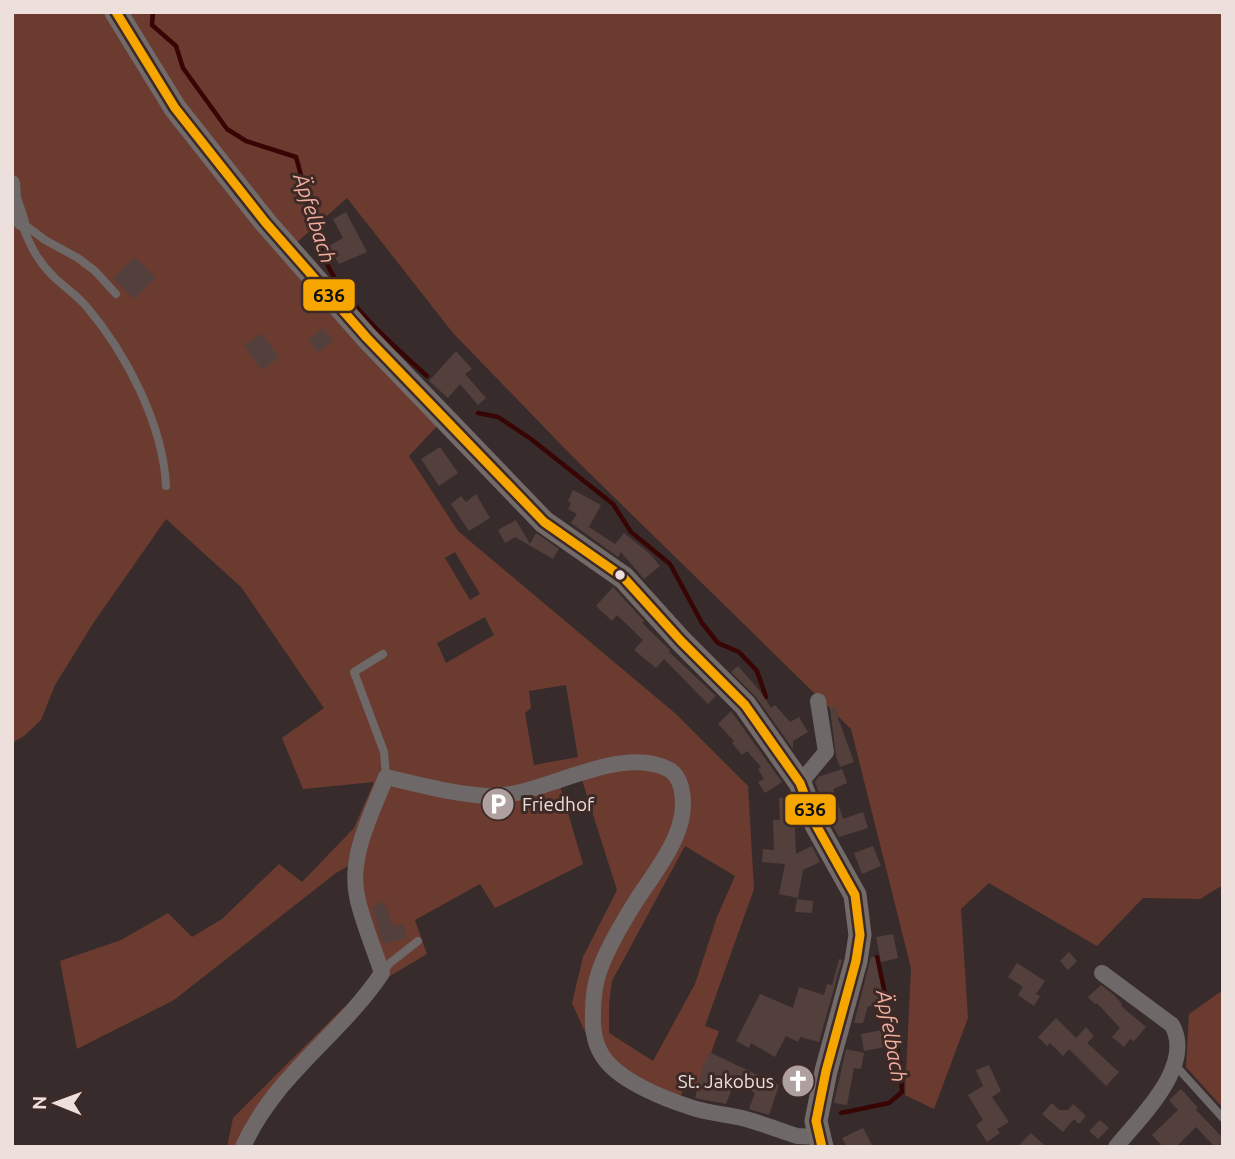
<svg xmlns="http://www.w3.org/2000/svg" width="1235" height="1159" viewBox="0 0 1235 1159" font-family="Ubuntu,sans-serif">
	<rect width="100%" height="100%" fill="#372c2b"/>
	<g fill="#6b3b30" fill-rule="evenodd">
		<path d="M12,12H1223V885L1200,899L1143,898L1097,946L989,883L961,909L968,1018L934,1109L905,1095L911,968L851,729L571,455L453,333L347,198L286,252L438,425L409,456L458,531L676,714L748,786L754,889L705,1026L719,1031L699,1086L686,1081L676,1110L589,1041L572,1003L583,957L617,890L582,780L560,786L583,864L495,908L480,884L415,920L427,954L390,976L362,901L364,857L336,873L174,1000L77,1049L60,961L121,940L168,913L192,937L222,919L279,864L302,882L354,828L374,782L303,789L282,738L324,708L241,587L166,519L94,622L55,685L41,720L24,736L12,743ZM455,552L480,594L470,600L445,558ZM485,617L494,635L446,663L437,643ZM566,685L578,757L534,765L525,713L531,708L529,691ZM685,846L735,876L717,917L695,984L653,1061L609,1033V1003L612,981Z"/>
		<path d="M1223,990V1108L1186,1067L1189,1014Z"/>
		<path d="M343,1008L347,1011C304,1054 261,1090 236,1147H227L233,1118Z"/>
	</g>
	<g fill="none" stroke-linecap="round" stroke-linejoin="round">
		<g stroke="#370504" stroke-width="4.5">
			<path d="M153,12L152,25L176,46L183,68L227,129L246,141L296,157C305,188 311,221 322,252C337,296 392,345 427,376"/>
			<path d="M478,413L498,417L531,439L613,504L631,532L670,564L702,623L718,643L739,652L757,671L766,697"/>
			<path d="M841,1113L889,1103L902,1092L900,1061L877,957"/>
		</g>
	</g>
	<g fill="#53403d">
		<path d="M346,212L367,252L339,264L329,246L343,238L333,219Z"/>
		<path d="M135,257L156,278L134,299L113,278Z"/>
		<path d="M323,328L333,341L318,353L308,340Z"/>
		<path d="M262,333L279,358L261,370L244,345Z"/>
		<path d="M456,351L472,369L465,374L486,398L478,405L460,384L448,398L429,381Z"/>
		<path d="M440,447L458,473L439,486L421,459Z"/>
		<path d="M573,490L601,505L589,527L615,544L624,533L649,553L660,566L644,579L621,552L618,557L571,523L577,514L568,509L571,503L568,501Z"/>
		<path d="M476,494L490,518L469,531L451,504L461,496L466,502Z"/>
		<path d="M516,520L530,544L536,533L559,549L553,559L515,537L505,543L498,530Z"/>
		<path d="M613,587L644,621L642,623L670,650L669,652L716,696L708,704L664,659L656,668L634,650L643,640L617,615L612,621L596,606Z"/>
		<path d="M738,666L760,691L771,708L775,705L790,722L799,717L808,732L793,741V749L756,697L731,672Z"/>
		<path d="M837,707L838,718L854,762L840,767L836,756L830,708Z"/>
		<path d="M731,711L782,782L765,793L758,782L764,779L758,769L761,767L747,751L742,755L732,743L734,741L718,724Z"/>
		<path d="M842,769L847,783L833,789L843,819L863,812L868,828L839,837L829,819L815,782L818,777Z"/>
		<path d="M790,797L794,806L796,854L812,846L820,862L803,870L798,898L779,894L785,864L762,862L763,849L774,850L773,820H780L779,798Z"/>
		<path d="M873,846L881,866L862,874L854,853Z"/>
		<path d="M797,899L813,901L812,913L795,912Z"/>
		<path d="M384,901L394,926L403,924L407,938L383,944L372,907Z"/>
		<path d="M893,934L898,958L881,962L876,937Z"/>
		<path d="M1069,952L1077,961L1068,970L1060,961Z"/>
		<path d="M871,957H875L885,1007L868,1006L863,1023H854Z"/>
		<path d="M839,959L842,960L819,1042L800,1037L798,1042L786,1036L775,1057L751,1043L749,1048L736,1041L760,994L793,1008L799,987L824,995L827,984L832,985Z"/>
		<path d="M1017,963L1045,981L1036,994L1040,996L1034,1006L1018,995L1023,987L1008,977Z"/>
		<path d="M1101,985L1114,995L1122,1004L1121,1006L1146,1027L1134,1041L1130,1039L1124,1047L1112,1037L1120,1028L1097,1003L1095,1004L1088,997Z"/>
		<path d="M1056,1018L1076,1038L1086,1027L1094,1036L1087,1043L1119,1072L1106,1086L1069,1049L1063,1056L1050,1043L1047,1046L1038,1037Z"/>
		<path d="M887,1029L890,1046L864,1051L861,1034Z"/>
		<path d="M846,1049L864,1053L861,1069L854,1068L847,1105L834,1103Z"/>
		<path d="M709,1052L779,1085L769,1115L749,1109L755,1093L734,1083L726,1104L695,1098L703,1066Z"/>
		<path d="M989,1065L1001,1091L992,1097L1009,1122L997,1129L1000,1133L987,1142L976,1125L983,1120L968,1095L983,1086L976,1070Z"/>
		<path d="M1181,1089L1198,1108L1196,1110L1223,1138V1147H1215L1196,1127L1176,1147H1163L1152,1135L1178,1110L1169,1100Z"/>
		<path d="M1052,1103L1059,1110H1068L1073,1104L1086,1116L1079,1124L1074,1119L1063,1132L1042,1114Z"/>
		<path d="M1100,1120L1109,1128L1098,1139L1089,1131Z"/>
		<path d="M863,1128L873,1147H847L842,1138Z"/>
		<path d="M1031,1133L1046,1147H1017Z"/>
	</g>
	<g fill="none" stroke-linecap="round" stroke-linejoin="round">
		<g stroke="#6e6968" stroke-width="8">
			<path d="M21,222C29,243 37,261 54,277C64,287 77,295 86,306C126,353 163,424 166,486"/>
			<path d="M21,222L45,240L78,258L95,271L116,294"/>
			<path d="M383,654L354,672L384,752L386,777"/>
			<path d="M382,973L390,963L418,941"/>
			<path d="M1175,1065L1223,1118"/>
		</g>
		<g stroke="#6e6968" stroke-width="16">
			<path d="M12,183L13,198L21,222"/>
			<path d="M800,783L826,752L818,701"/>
			<path d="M1102,973L1172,1025C1195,1066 1140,1117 1116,1147"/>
			<path d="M243,1147C274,1076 340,1036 382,973C374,949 364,925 358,901C347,859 371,815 386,777C417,784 465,797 495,796C546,794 622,743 670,770C676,774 679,780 681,787C692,829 657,868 636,901C624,920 606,951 599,972C595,984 593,1000 593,1013C592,1031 595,1048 607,1062C625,1083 665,1099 690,1107C707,1113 725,1114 742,1118C761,1123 779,1130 797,1136L818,1137"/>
		</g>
		<path stroke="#726b6a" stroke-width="23" d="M116,12L175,108L265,222L367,338L544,522L624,578L681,641L745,705L800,783L816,825L855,895L860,935L856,961L826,1071L816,1121L822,1147"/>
		<defs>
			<path id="bus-1" d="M116,12L175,108L265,222L367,338L544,522L624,578L681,641L745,705L800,783L816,825L855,895L860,935L856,961L826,1071L816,1121L822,1147"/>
		</defs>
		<use href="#bus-1" stroke="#3d2925" stroke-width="14"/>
		<use href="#bus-1" stroke="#f7a600" stroke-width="9"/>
	</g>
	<defs>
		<symbol id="parking-disc" viewBox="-11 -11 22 22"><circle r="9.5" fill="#ada09e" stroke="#3d2925"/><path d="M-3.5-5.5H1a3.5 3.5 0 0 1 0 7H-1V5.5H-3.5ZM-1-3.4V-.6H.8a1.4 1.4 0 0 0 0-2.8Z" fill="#fff"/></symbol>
		<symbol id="church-disc" viewBox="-11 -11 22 22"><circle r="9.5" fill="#ada09e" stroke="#3d2925"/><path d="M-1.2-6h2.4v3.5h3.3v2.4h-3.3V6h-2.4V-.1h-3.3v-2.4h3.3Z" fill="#fff"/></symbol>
	</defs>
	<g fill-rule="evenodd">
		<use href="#parking-disc" x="479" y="785" width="38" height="38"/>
		<use href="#church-disc" x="779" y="1062" width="38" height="38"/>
	</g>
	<circle fill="#eddfdc" stroke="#3d2925" stroke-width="2.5" cx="620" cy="575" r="6"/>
	<g text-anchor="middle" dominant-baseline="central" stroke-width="6" stroke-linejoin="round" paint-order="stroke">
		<g font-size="19" fill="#eddfdc" stroke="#3d2925" text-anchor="start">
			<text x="522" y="804">Friedhof</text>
			<text x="774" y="1081" text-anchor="end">St. Jakobus</text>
		</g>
		<g font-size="21" font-style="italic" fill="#f1ae9f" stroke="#3d2925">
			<text transform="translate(315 218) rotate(72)">Äpfelbach</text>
			<text transform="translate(892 1036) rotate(80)">Äpfelbach</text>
		</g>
	</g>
	<g stroke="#3d2925" stroke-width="2.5">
		<rect x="302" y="278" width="54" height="34" rx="7" fill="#f7a600"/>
		<rect x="784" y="793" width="53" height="33" rx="7" fill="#f7a600"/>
	</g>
	<g font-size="19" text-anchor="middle" font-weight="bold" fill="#111">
		<text x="329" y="302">636</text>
		<text x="810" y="816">636</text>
	</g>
	<rect width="1235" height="1159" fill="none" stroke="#eddfdc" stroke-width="28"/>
	<g transform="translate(56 1103) rotate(271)" stroke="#3d2925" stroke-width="5" paint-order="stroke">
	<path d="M0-5L12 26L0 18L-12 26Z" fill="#eddfdc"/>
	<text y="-10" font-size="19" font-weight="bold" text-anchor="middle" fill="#eddfdc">N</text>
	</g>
</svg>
